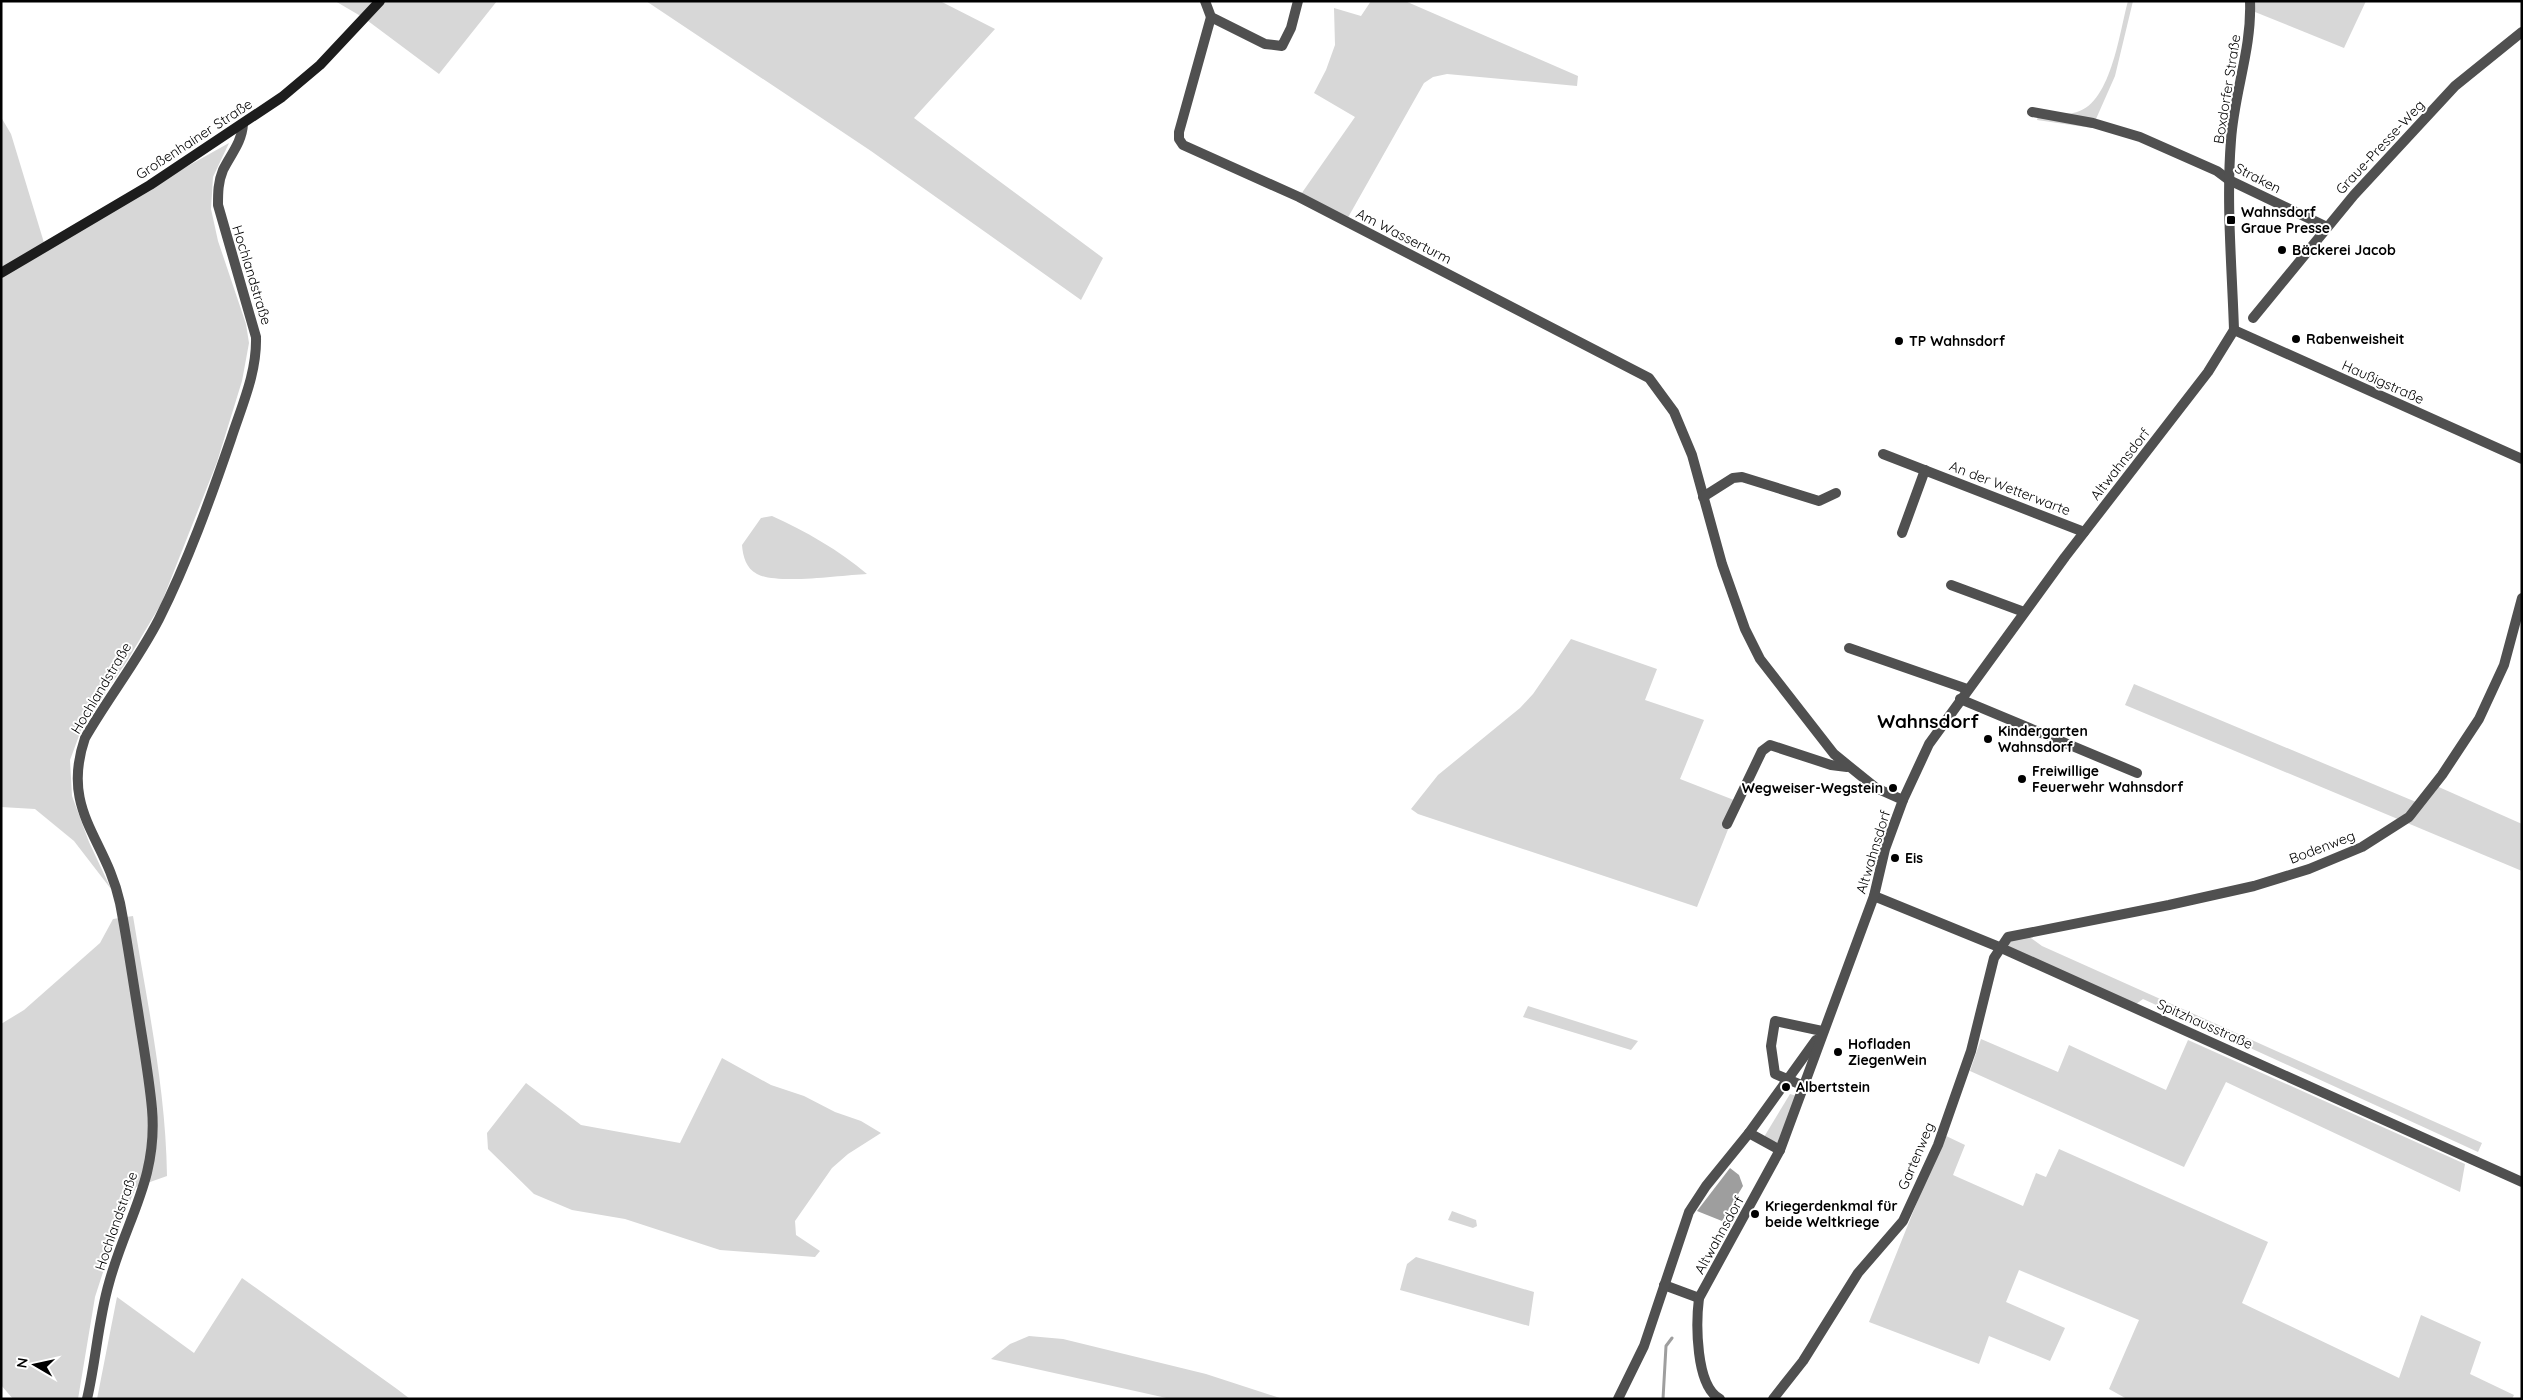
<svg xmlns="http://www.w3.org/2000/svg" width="2523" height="1400" viewBox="0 0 2523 1400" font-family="Quicksand,sans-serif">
	<rect width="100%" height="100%" fill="#fff"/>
	<g fill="#d7d7d7">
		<path d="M335,1H497L439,74L364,18Z"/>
		<path d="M646,1H940L995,29L914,118L1103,258L1081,300L871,151Z"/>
		<path d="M1371,1H1405L1578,76L1577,86L1447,74L1433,77L1424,83L1346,221L1299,197L1355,117L1314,93L1326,70L1335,45L1334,8L1361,16Z"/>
		<path d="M2128,1H2133L2115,76L2092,128L2037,120L2039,109C2049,111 2063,115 2073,113C2111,107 2119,33 2128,1Z"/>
		<path d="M2254,1H2366L2344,48L2255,12Z"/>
		<path d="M1,117L11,134L45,246L229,143L213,177L211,209L218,241L246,324L249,343L242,381L217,462L161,604L127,661L83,725L70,760L72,796L89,842L111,889L74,841L35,809L1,807Z"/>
		<path d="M772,516C805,531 839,550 867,574C842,575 777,585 757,574C746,568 743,557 742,545L761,518Z"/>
		<path d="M1571,639L1657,669L1645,700L1704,720L1680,779L1739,802L1697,907L1418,814L1411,809L1438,775L1520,708L1533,694Z"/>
		<path d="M2134,684L2416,802L2432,784L2522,824V871L2125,705Z"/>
		<path d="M133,916C147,1002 166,1089 167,1176L136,1187L114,1238L95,1297L78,1399H13L1,1385V1024L24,1010L100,943L113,919Z"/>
		<path d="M2028,936L2042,946L2482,1143L2478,1152L2143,999L2136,1004L2010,948L2007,943L2010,940Z"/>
		<path d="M1528,1006L1638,1041L1631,1050L1523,1017Z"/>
		<path d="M1981,1039L2058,1072L2069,1045L2166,1090L2188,1040L2465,1164L2460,1192L2226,1082L2184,1167L1970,1071Z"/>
		<path d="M722,1058L771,1085L804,1096L835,1112L861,1121L881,1133L848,1154L832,1168L795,1221L796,1235L820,1251L815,1257L720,1250L625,1219L572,1210L534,1194L488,1149L487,1133L526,1083L581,1125L680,1143Z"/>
		<path d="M1790,1094L1797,1096L1779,1143L1764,1137Z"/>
		<path d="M1944,1135L1965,1145L1953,1175L2023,1206L2036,1173L2046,1177L2059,1149L2268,1242L2242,1303L2399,1378L2421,1315L2481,1342L2470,1374L2514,1395L2512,1399H2127L2109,1389L2139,1320L2019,1270L2006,1302L2065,1328L2050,1361L1989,1336L1979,1364L1869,1322Z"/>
		<path d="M1452,1211L1476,1220L1477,1226L1473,1228L1448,1220Z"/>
		<path d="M1416,1257L1534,1292L1529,1326L1400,1290L1407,1264Z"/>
		<path d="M242,1278L397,1389L410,1399H97L117,1297L194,1353Z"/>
		<path d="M1029,1336L1063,1339L1206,1374L1283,1399H1171L991,1359L1010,1344Z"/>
	</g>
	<path fill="#9e9e9e" d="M1730,1168L1739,1175L1743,1186L1722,1221L1697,1211Z"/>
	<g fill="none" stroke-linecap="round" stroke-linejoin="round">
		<path stroke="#9e9e9e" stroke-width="3" d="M1663,1399L1666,1346L1672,1338"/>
		<g stroke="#505050" stroke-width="10">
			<path d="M1205,1L1211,17L1265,44L1282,46L1291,28L1298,1"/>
			<path d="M1211,17L1179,132V139L1183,145L1299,197L1649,378L1674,412L1692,455L1722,564L1745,629L1760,659L1834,754L1876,788L1903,800"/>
			<path d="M2032,112L2093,123L2140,137L2217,171L2229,180L2327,227"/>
			<path d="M2253,318L2354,195L2455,86L2522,32"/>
			<path d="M2234,330C2232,267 2226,203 2231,140C2234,93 2252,49 2250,1"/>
			<path d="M2234,330L2522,459"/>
			<path d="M1883,454L2084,532"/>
			<path d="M1703,497L1733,478L1742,477L1819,501L1836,493"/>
			<path d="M1902,533L1925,470"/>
			<path d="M1951,585L2024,612"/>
			<path d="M1849,648L1967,689"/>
			<path d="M1960,699L2137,773"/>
			<path d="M1727,824L1762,751L1770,745L1831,765L1847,767"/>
			<path d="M1874,896L1999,947L2522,1182"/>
			<path d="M1804,1086L1775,1074L1771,1046L1775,1021L1822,1031"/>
			<path d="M1749,1133L1780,1150"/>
			<path d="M1664,1285L1699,1298"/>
			<path d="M87,1399C96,1361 98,1321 109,1283C126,1220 158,1179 152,1109C149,1076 143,1044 138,1011C132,975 127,939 120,903C106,838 60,811 85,738C108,698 138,660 159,619C188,561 210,500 231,439C242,405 257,373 256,337L218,205C218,193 218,182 223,170C231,154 242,142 243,124"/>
			<path d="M1618,1399L1644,1346L1689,1212L1706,1186L1749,1133L1816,1040"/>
			<path d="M1720,1399C1695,1386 1696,1322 1699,1298L1780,1150L1874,896L1885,849L1903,800L1929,744L2065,557L2208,372L2234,330"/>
			<path d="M1773,1399L1803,1361L1858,1273L1903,1221L1938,1145L1971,1051L1994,958L2008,937L2169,905L2254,886L2309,869L2362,847L2409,817L2442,775L2479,719L2504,665L2522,598"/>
		</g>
		<path stroke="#1d1d1d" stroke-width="10" d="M1,273L150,185L282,97L320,65L380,1"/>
	</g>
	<g fill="#000" stroke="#fff" stroke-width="2">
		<rect x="2226" y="215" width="10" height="10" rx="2.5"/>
		<circle cx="2282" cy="250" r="5"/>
		<circle cx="2296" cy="339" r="5"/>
		<circle cx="1899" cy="341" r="5"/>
		<circle cx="1988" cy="739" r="5"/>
		<circle cx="2022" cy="779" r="5"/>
		<circle cx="1893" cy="788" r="5"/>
		<circle cx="1895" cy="858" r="5"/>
		<circle cx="1838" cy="1052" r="5"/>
		<circle cx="1786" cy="1087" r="5"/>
		<circle cx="1755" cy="1214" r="5"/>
	</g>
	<g text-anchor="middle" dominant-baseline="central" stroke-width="4" stroke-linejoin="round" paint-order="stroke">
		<g font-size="14" fill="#000" stroke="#fff">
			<text transform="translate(2227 89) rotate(-81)">Boxdorfer Straße</text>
			<text transform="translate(194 139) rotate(-33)">Großenhainer Straße</text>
			<text transform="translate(2380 147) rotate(-47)">Graue-Presse-Weg</text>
			<text transform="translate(2258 178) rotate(27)">Straken</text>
			<text transform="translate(1404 236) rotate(27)">Am Wasserturm</text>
			<text transform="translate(252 275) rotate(73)">Hochlandstraße</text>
			<text transform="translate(2383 382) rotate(24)">Haußigstraße</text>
			<text transform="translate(2120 464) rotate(-52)">Altwahnsdorf</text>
			<text transform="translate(2010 488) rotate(21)">An der Wetterwarte</text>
			<text transform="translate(101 688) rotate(-59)">Hochlandstraße</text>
			<text transform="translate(2322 847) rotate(-21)">Bodenweg</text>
			<text transform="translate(1873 852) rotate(-73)">Altwahnsdorf</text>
			<text transform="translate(2205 1024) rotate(24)">Spitzhausstraße</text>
			<text transform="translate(1916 1156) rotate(-67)">Gartenweg</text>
			<text transform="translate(116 1221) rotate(-71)">Hochlandstraße</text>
			<text transform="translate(1719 1235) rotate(-61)">Altwahnsdorf</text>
		</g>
		<g font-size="14" font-weight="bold" fill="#000" stroke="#fff" text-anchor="start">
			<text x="2241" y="212">Wahnsdorf<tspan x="2241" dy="16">Graue Presse</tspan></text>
			<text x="2292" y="250">Bäckerei Jacob</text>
			<text x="2306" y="339">Rabenweisheit</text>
			<text x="1909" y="341">TP Wahnsdorf</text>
			<text x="1998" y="731">Kindergarten<tspan x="1998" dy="16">Wahnsdorf</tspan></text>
			<text x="2032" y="771">Freiwillige<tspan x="2032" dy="16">Feuerwehr Wahnsdorf</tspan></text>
			<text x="1883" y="788" text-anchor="end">Wegweiser-Wegstein</text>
			<text x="1905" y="858">Eis</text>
			<text x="1848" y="1044">Hofladen<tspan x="1848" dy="16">ZiegenWein</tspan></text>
			<text x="1796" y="1087">Albertstein</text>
			<text x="1765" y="1206">Kriegerdenkmal für<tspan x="1765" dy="16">beide Weltkriege</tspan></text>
		</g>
		<g font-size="19" font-weight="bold" fill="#000" stroke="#fff">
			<text x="1928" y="721">Wahnsdorf</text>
		</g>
	</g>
	<rect width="2523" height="1400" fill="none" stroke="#000000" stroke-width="5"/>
	<g transform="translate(35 1365) rotate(279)" stroke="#ffffff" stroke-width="4" paint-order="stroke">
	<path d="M0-4L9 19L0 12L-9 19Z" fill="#000000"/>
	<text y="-8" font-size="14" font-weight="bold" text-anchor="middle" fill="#000000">N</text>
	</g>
</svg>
